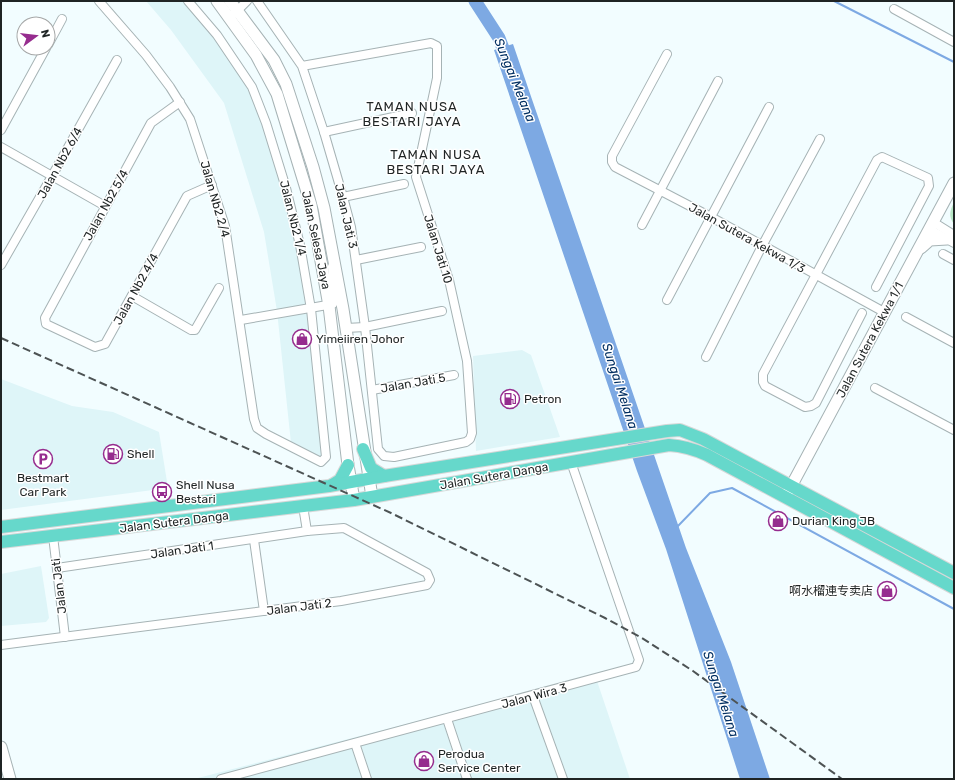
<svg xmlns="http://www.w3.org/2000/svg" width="955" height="780" viewBox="0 0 955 780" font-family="Rubik,'Noto Sans SC',sans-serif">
	<rect width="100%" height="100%" fill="#f2fdff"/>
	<g fill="#def5f8">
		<path d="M146,1H185L216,37L251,90L284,191L298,247L309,313L323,458H321L291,443L277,311L264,232L224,103L171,30Z"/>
		<path d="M522,350L531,355L560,437L476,451L473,356Z"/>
		<path d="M1,379L72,406L113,412L159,432L168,488L1,510Z"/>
		<path d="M41,566L49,618L46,622L1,626V574Z"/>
		<path d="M595,675L630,779H194Z"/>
	</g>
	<path fill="#b8e8c7" d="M954,202V224C948,216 950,211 954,202Z"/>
	<path fill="#7da9e3" d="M513,44L686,548L731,662L770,779H740L666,549L637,471L494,50Z"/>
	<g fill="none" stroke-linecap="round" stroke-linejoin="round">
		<g stroke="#7da9e3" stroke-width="2">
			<path d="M834,1L954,62"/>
			<path d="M677,527L710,493L732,488L954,609"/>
		</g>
		<path stroke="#7da9e3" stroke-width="13" d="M475,1L499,38L509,64"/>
		<defs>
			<g id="street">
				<path d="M99,1L146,55L170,87L190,119L225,226L254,419L257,428L266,434L321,462L326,457L311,309L300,245L286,188L266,123L252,87L217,35L188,1"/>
				<path d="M257,1L302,66L324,132L343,197L351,227L365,327L378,449L384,456L394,457L466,442L470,439L472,433L467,361L449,280L416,177L437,78V46L431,43L302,66"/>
				<path d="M894,9L954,42"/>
				<path d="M234,14L247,1"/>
				<path d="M48,45L62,19"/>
				<path d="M667,54L612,156V162L615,167L711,217L884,312"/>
				<path d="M180,102L151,123L45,318L46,324L95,347L105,344L187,196L212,185"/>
				<path d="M1,130L46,48"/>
				<path d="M324,132L412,113"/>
				<path d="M1,147L105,206"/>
				<path d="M343,197L404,184"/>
				<path d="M933,222L954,235"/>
				<path d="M642,225L718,81"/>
				<path d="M929,229L954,243"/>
				<path d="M943,254L954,260"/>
				<path d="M356,260L421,247"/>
				<path d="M1,265L52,176L117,60"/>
				<path d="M132,296L191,330H195L219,288"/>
				<path d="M667,300L769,107"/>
				<path d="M862,313L816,403L811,406L805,407L765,386L763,382V374L877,160L882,157L928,178L929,186L876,287"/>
				<path d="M906,317L954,343"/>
				<path d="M241,320L333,304L334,301L332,267"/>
				<path d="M346,328L365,327L442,311"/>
				<path d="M706,357L762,246L820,139"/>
				<path d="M875,388L954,430"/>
				<path d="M372,390L454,375"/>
				<path d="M303,506L307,531"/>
				<path d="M53,536L65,637"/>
				<path d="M254,540L264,611"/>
				<path d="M1,645L341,601L427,585L430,580L427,573L344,528L307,531L57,568"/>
				<path d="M533,696L563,779"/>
				<path d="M447,719L467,779"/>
				<path d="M355,743L367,779"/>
				<path d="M221,779L636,667L639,660L571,462"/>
			</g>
			<g id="secondary">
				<path d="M217,1L256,55L277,94L311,205L329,306L348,465L354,500"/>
				<path d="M230,1L274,60L286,84L313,167L324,208L343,309L372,497"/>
				<path d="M921,248L930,240L947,239"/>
				<path d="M787,494L954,183"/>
				<path d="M1,747L10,779"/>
			</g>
			<g id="primary">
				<path d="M363,449L371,468L384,476"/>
				<path d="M332,485L340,480L348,465"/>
				<path d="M1,527L329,486L384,476L667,431L680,430L703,439L954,573"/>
				<path d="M1,542L354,500L669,445C683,446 694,449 707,455L954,588"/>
			</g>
		</defs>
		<use href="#street" stroke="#a6b3b5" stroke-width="10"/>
		<use href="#secondary" stroke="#a6b3b5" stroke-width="13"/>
		<use href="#primary" stroke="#d7d8d8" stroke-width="14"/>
		<use href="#street" stroke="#fff" stroke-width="8"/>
		<use href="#secondary" stroke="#fff" stroke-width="11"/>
		<use href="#primary" stroke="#66d8cb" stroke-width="12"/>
		<path stroke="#4d5354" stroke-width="2" stroke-dasharray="8 4" stroke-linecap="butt" d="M1,338L391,513L605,618L642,638L693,671L842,779"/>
	</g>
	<defs>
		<symbol id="shop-ring" viewBox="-11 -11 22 22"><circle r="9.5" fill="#fff" stroke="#962c8e" stroke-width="1.5"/><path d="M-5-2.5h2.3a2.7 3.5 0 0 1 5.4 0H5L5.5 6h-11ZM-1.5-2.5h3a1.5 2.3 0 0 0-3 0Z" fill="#962c8e"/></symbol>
		<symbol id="fuel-ring" viewBox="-11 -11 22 22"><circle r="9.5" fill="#fff" stroke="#962c8e" stroke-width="1.5"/><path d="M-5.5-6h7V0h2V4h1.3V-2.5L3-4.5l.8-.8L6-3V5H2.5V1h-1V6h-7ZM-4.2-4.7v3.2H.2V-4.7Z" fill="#962c8e"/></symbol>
		<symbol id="parking-ring" viewBox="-11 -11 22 22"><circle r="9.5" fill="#fff" stroke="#962c8e" stroke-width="1.5"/><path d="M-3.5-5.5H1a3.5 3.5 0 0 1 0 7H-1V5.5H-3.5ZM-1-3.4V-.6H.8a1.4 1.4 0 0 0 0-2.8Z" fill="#962c8e"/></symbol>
		<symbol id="bus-ring" viewBox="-11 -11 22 22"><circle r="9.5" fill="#fff" stroke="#962c8e" stroke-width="1.5"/><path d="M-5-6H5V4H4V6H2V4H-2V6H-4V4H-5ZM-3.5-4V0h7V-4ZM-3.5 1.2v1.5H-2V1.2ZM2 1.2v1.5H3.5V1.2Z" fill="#962c8e"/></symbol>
	</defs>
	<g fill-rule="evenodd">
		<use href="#shop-ring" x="291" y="328" width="22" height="22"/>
		<use href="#fuel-ring" x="499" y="388" width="22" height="22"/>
		<use href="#fuel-ring" x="102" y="443" width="22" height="22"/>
		<use href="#parking-ring" x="32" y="448" width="22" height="22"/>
		<use href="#bus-ring" x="151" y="481" width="22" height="22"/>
		<use href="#shop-ring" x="767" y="510" width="22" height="22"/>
		<use href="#shop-ring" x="876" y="580" width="22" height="22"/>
		<use href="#shop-ring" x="413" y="750" width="22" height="22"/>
	</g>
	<g text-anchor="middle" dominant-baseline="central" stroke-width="3" stroke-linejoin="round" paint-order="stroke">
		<g font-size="12" fill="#1f2424" stroke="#fff">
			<text transform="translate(60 163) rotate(-61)">Jalan Nb2 6/4</text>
			<text transform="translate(215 199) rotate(74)">Jalan Nb2 2/4</text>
			<text transform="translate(106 205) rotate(-61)">Jalan Nb2 5/4</text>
			<text transform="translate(346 216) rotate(77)">Jalan Jati 3</text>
			<text transform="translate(293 218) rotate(76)">Jalan Nb2 1/4</text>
			<text transform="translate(747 238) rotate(29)">Jalan Sutera Kekwa 1/3</text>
			<text transform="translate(316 240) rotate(78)">Jalan Selesa Jaya</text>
			<text transform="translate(438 249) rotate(73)">Jalan Jati 10</text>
			<text transform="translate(136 289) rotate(-61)">Jalan Nb2 4/4</text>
			<text transform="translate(870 340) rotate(-62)">Jalan Sutera Kekwa 1/1</text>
			<text transform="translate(413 383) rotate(-10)">Jalan Jati 5</text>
			<text transform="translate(494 476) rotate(-10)">Jalan Sutera Danga</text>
			<text transform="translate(174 522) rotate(-7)">Jalan Sutera Danga</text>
			<text transform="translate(182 550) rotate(-8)">Jalan Jati 1</text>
			<text transform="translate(59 586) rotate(-97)">Jalan Jati</text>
			<text transform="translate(299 607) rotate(-7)">Jalan Jati 2</text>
			<text transform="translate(534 696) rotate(-15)">Jalan Wira 3</text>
		</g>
		<g font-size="12" fill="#1f2424" stroke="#fff" text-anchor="start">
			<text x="316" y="339">Yimeiiren Johor</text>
			<text x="524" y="399">Petron</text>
			<text x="127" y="454">Shell</text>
			<text x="43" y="478" text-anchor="middle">Bestmart<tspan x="43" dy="14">Car Park</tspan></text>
			<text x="176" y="485">Shell Nusa<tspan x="176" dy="14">Bestari</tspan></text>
			<text x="792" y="521">Durian King JB</text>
			<text x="873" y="591" text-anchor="end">啊水榴連专卖店</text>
			<text x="438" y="754">Perodua<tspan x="438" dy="14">Service Center</tspan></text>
		</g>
		<g font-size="13" font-style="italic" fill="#022f62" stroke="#fff">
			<text transform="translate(515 80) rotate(68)">Sungai Melana</text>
			<text transform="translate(620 386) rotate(72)">Sungai Melana</text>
			<text transform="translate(721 694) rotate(72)">Sungai Melana</text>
		</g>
		<g font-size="13" letter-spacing="1" fill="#1f2424" stroke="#fff">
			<text x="412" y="106">TAMAN NUSA<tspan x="412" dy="15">BESTARI JAYA</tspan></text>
			<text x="436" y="154">TAMAN NUSA<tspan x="436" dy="15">BESTARI JAYA</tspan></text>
		</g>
	</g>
	<rect width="955" height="780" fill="none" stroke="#1f2424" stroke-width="4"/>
	<g transform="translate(36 36) rotate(75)"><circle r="19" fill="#ffffff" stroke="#a5a7a7"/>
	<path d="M0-3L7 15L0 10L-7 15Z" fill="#962c8e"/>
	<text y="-6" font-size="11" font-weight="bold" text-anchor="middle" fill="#1f2424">N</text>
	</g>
</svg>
